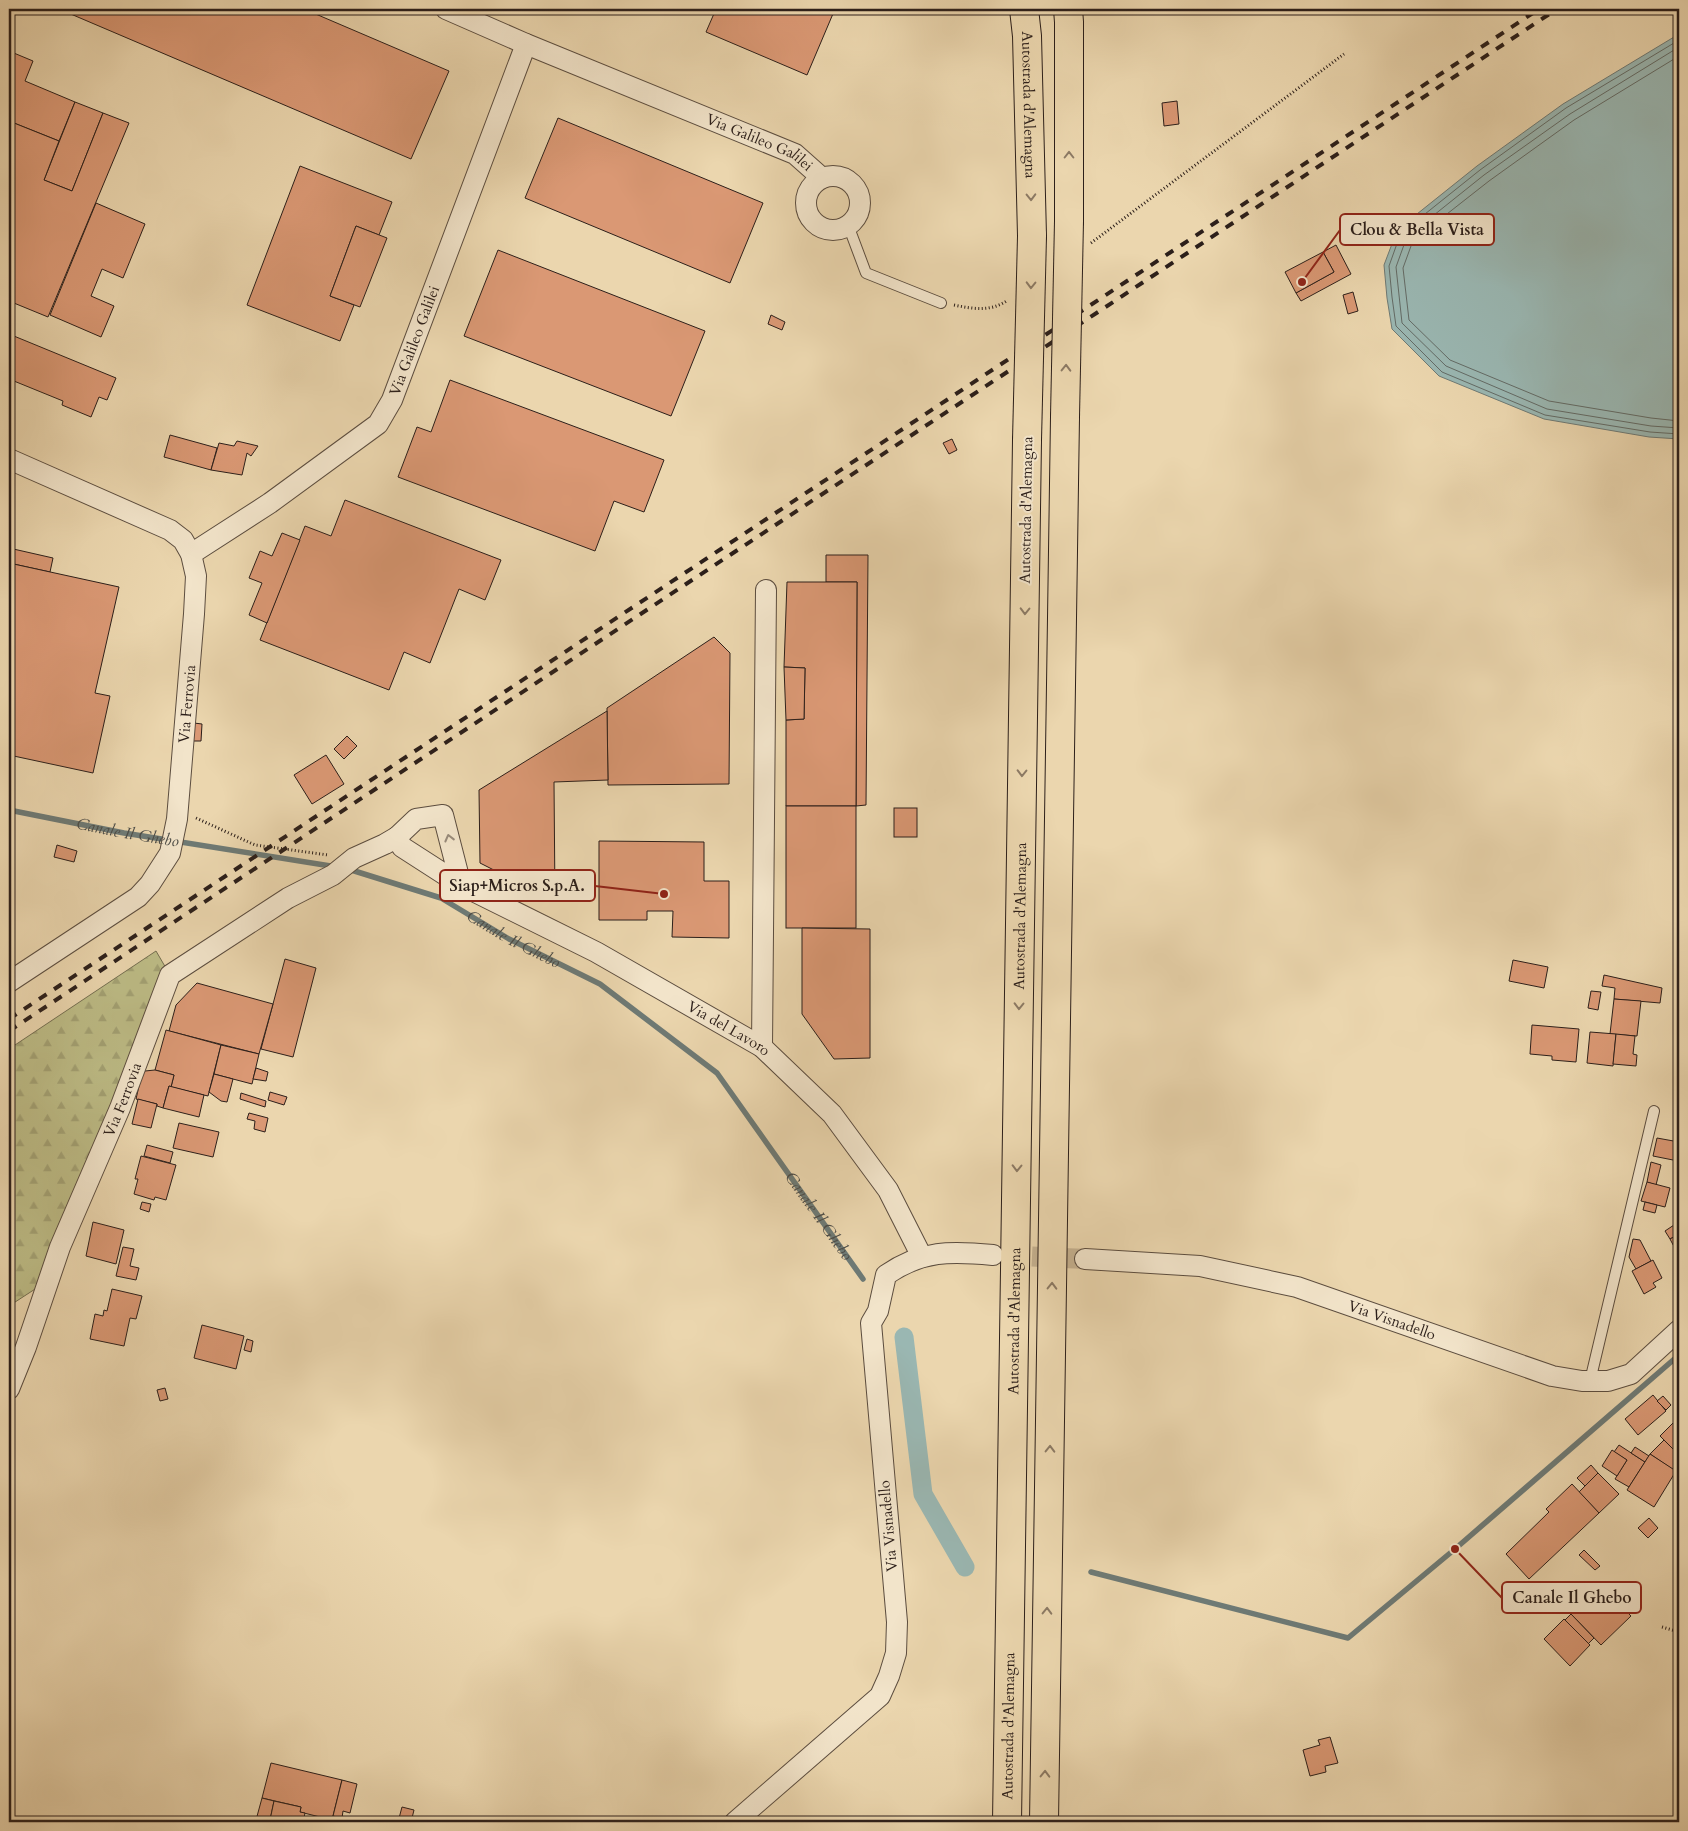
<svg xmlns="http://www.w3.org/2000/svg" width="1688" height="1831" viewBox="0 0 1688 1831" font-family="Cardo,serif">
	<defs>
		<pattern id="forest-firs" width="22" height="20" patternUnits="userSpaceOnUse" patternTransform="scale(1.25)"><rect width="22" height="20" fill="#bdbc86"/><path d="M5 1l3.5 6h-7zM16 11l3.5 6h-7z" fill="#a3a173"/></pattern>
	</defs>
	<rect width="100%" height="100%" fill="#ebd6ae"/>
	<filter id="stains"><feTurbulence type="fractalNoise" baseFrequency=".004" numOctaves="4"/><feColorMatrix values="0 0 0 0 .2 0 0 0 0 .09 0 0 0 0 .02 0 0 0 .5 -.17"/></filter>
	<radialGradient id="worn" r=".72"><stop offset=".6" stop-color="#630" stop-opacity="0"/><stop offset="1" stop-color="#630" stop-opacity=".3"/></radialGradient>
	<path fill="url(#forest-firs)" stroke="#746e50" d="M156,951L170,975L49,1280L9,1306V1049Z"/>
	<path fill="#9ab7b2" stroke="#6e7a75" d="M1679,34V439L1649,437L1544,419L1439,376L1392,329L1387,298L1384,265L1395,236L1412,218L1477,166L1563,104Z"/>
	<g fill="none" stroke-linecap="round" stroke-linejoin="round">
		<g stroke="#636b66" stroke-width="1">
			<path d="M1679,40L1566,108L1480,170L1415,222L1399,238L1389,266L1392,297L1396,326L1442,372L1545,415L1650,432L1679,434"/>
			<path d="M1679,47L1570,114L1484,175L1419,227L1405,242L1396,267L1402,323L1446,366L1547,409L1651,426L1679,428"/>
			<path d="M1679,56L1574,120L1489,181L1424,232L1411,246L1403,268L1409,320L1450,360L1549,401L1651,418L1679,421"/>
		</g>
		<g stroke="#6e7a75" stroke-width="5.5">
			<path id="s1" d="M9,810L124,833L337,867"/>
			<path id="s2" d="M348,869L441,898L509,939L600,984L717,1073L863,1279"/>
			<path d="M1091,1572L1348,1638L1455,1549L1679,1355"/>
		</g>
		<path stroke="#9ab7b2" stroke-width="19" d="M904,1337L923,1494L965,1567"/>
	</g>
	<g fill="#da9874" stroke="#2c1f1a">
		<path d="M59,9H304L449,71L411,159Z"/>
		<path d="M716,9H835L807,75L706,32Z"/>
		<path d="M9,51L33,61L25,81L75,102L59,141L9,121V122Z"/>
		<path d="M1177,101L1179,124L1164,126L1162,103Z"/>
		<path d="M75,102L103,113L72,191L44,180Z"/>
		<path d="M103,113L129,123L48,317L9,301V121L59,141L44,180L72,191Z"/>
		<path d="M558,118L763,203L730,283L525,198Z"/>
		<path d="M300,166L392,202L379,235L356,226L330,296L354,305L340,341L247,305Z"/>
		<path d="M96,203L145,224L123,278L102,269L91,296L114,306L101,337L50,315Z"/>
		<path d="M356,226L387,238L360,307L330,296Z"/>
		<path d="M1336,245L1351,274L1301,301L1296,293L1334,272L1323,252Z"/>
		<path d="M498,250L705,331L671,416L464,336Z"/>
		<path d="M1323,252L1334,272L1296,293L1285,272Z"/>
		<path d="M1353,292L1358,311L1348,314L1343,295Z"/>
		<path d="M771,315L785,322L782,330L768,324Z"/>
		<path d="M9,334L116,378L107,400L99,397L91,417L62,405L63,401L9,379Z"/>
		<path d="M450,380L664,460L644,512L614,501L595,551L398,477L417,427L431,432Z"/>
		<path d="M170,435L217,448L211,470L164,457Z"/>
		<path d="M952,439L957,450L949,454L943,443Z"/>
		<path d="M237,441L258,446L251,456L247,453L242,475L211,470L219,443L234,446Z"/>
		<path d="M345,500L501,560L485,600L459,589L430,663L404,652L389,690L260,640L305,526L331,536Z"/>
		<path d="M282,533L300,540L267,623L249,615L262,583L249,578L260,551L272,556Z"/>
		<path d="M9,548L53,558L50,572L9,563Z"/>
		<path d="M826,555H868L866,805L856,806L857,582H826Z"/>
		<path d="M9,563L119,587L95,693L110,696L93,773L9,755L11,734L9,733Z"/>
		<path d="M787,582H857L856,806H786V720L804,719L805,668L784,667Z"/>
		<path d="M714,637L730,653L729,784L608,785L607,708Z"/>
		<path d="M784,667L805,668L804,719L786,720Z"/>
		<path d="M607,711L608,780L554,782L555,901L480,863L479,790Z"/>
		<path d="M194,723L202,724L201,741H192Z"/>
		<path d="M347,736L357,746L344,759L334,749Z"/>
		<path d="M326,755L344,784L312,804L294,775Z"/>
		<rect x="786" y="806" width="70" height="122"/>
		<rect x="894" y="808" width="23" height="29"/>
		<path d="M599,841L704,842V881H729V938L672,937L673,911H647V920H599Z"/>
		<path d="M57,845L77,851L74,862L54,857Z"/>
		<path d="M802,928L870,929V1058L834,1059L802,1014Z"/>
		<path d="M285,959L316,968L293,1057L261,1049Z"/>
		<path d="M1513,960L1548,967L1544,988L1509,981Z"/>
		<path d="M1604,975L1662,988L1660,1003L1614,999L1615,988L1602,986Z"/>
		<path d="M197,983L273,1004L259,1054L169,1031L176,1005Z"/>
		<path d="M1591,991L1601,992L1598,1010L1588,1008Z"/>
		<path d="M1614,999L1641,1001L1637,1036L1610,1034Z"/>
		<path d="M1532,1025L1579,1029L1576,1062L1552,1060V1056L1530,1054Z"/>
		<path d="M166,1030L221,1045L208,1096L171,1087L174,1075L155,1070Z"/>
		<path d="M1590,1032L1616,1034L1613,1066L1587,1063Z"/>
		<path d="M1616,1034L1635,1036L1633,1054L1637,1055L1636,1066L1613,1064Z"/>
		<path d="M221,1045L259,1054L252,1084L214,1074Z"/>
		<path d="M256,1068L268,1072L266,1081L253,1079Z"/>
		<path d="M155,1070L174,1075L171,1087L169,1086L163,1108L157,1106V1104L136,1099L142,1073L145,1071Z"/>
		<path d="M214,1074L233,1079L227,1102L221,1101L209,1092Z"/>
		<path d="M169,1086L204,1095L199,1117L163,1108Z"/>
		<path d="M270,1092L287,1097L284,1105L268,1100Z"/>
		<path d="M241,1093L266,1101L265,1107L240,1099Z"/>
		<path d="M138,1099L157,1104L151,1128L132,1124Z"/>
		<path d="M249,1113L268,1118L265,1132L254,1129L255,1121L247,1119Z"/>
		<path d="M179,1123L219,1132L213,1157L173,1148Z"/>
		<path d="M1657,1138L1679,1142L1678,1161L1653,1156Z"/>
		<path d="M147,1145L173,1152L170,1163L144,1156Z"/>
		<path d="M141,1156L176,1165L166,1200L155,1197L154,1200L134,1194L138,1179H135Z"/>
		<path d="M1651,1162L1661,1165L1656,1185L1647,1182Z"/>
		<path d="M1647,1182L1670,1188L1665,1207L1641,1201Z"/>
		<path d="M142,1202L151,1204L149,1212L140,1209Z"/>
		<path d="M1645,1202L1657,1205L1655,1213L1643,1210Z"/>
		<path d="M93,1222L124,1230L116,1264L86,1256Z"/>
		<path d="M1677,1223L1679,1226V1234L1670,1239L1665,1231Z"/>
		<path d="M1679,1234V1256L1670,1239Z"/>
		<path d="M1633,1239L1640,1240L1651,1261L1636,1269L1629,1257Z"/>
		<path d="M123,1247L134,1249L130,1266L139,1268L136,1280L116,1276Z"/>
		<path d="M1653,1260L1662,1278L1653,1283L1656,1287L1644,1294L1632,1271Z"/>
		<path d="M112,1289L142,1296L136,1319L130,1318L124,1346L90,1339L95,1314L103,1316L104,1310L107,1311Z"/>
		<path d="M202,1325L244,1336L236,1369L194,1358Z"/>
		<path d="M247,1339L253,1341L251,1352L244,1350Z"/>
		<path d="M165,1388L168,1399L160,1401L157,1390Z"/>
		<path d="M1653,1395L1666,1411L1638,1435L1625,1419Z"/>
		<path d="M1663,1396L1671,1405L1666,1410L1657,1401Z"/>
		<path d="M1677,1419L1679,1422V1443L1673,1449L1660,1436Z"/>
		<path d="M1664,1440L1673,1449L1679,1443V1466L1675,1471L1650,1454Z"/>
		<path d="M1619,1445L1645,1462L1629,1487L1615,1479L1627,1460L1614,1452Z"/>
		<path d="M1635,1447L1649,1456L1645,1462L1631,1453Z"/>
		<path d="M1612,1450L1627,1460L1617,1476L1602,1466Z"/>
		<path d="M1650,1454L1676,1471L1654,1507L1627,1490Z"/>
		<path d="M1591,1465L1598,1473L1585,1486L1577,1478Z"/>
		<path d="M1598,1473L1619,1494L1599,1513L1579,1492Z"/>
		<path d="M1572,1484L1599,1513L1529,1579L1506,1554L1549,1512L1546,1509Z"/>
		<path d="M1649,1518L1658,1528L1648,1538L1638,1528Z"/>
		<path d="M1584,1550L1600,1566L1595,1570L1579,1555Z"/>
		<path d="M1600,1585L1631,1616L1601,1645L1571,1614Z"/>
		<path d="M1571,1614L1594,1638L1588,1644L1565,1620Z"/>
		<path d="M1564,1619L1590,1645L1570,1666L1544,1639Z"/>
		<path d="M1330,1737L1338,1763L1325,1766L1326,1772L1310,1776L1303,1750L1320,1745L1318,1740Z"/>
		<path d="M271,1763L342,1780L332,1820L300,1812L301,1807L262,1798Z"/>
		<path d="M342,1780L357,1784L350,1813L343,1811L342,1818L333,1816Z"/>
		<path d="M262,1798L274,1801L270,1820H272L271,1822L256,1820Z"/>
		<path d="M274,1801L301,1807L300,1812L305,1813L303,1822H279L270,1820Z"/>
		<path d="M402,1807L414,1810L411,1822H398Z"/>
	</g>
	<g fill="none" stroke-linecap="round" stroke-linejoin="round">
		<path stroke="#c5b190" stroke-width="20" stroke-dasharray="20 10" stroke-linecap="butt" d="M1002,1255L1085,1259"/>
		<defs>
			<g id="service">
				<path d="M848,225L866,273L941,303"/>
				<path d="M1590,1381L1654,1111"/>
			</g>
			<g id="minor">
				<path id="s3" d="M446,9L526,44L795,154L822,178"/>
				<circle cx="833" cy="203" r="27"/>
				<path d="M9,459L170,530L183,540L191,554L196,576L194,614L177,819L170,853L150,884L138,897L9,982"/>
				<path id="s4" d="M191,554L270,503L378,424L392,400L526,44"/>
				<path id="s5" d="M461,885L443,815L416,819L397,837L402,847L461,885L596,952L762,1047L832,1114L888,1190L922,1257"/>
				<path d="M762,1047L766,590"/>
				<path id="s6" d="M1085,1259L1200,1266L1297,1287L1552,1376L1582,1381H1608L1631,1374L1679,1330"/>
				<path id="s7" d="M9,1389L26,1347L60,1247L120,1108L170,975L288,898L333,875L354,858L385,844L397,837"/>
				<path d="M735,1822L880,1696L889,1676L896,1653L897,1622L871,1323L878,1311L886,1275C922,1250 951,1251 993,1255"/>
			</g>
			<g id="motorway">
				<path id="s8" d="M1024,9L1027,36L1032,236"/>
				<path d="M1068,9L1069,22V221"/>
				<path id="s9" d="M1007,1822L1027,440"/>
				<path d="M1044,1822L1065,417"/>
			</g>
		</defs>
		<use href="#service" stroke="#5c4d3f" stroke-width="12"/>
		<use href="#minor" stroke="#5c4d3f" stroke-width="22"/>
		<use href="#motorway" stroke="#2c1f1a" stroke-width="30"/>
		<g stroke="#2c1f1a" stroke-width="3" stroke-dasharray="1 2.5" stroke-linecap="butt">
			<path d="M1091,243L1344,54"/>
			<path d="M954,305C973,309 991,312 1008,300"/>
			<path d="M196,818L255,845L328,855"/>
			<path d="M1662,1627L1679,1632"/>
		</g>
		<use href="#service" stroke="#f2e4ca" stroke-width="10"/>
		<use href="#minor" stroke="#f2e4ca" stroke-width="20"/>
		<use href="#motorway" stroke="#ebd6ae" stroke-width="28"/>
		<g stroke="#2c1f1a" stroke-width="4" stroke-dasharray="9 9" stroke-linecap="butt">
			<path d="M9,1019L1539,9"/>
			<path d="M9,1031L1557,9"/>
		</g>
		<defs>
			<g id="motorway-bridge">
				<path d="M1065,417L1069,221"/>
				<path d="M1027,440L1032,236"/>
			</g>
		</defs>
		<use href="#motorway-bridge" stroke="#2c1f1a" stroke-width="30" stroke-linecap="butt"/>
		<use href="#motorway-bridge" stroke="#ebd6ae" stroke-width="28"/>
	</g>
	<defs><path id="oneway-chevron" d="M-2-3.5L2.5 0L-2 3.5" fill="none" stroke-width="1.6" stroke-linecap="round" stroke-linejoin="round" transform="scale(1.25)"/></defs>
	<g stroke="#8c7a64">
		<use href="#oneway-chevron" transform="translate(1069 155) rotate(-90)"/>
		<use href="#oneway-chevron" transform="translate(1031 197) rotate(89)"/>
		<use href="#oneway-chevron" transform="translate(1031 285) rotate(91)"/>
		<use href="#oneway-chevron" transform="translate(1066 368) rotate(-89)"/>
		<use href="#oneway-chevron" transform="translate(1025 611) rotate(91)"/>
		<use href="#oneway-chevron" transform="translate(1022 773) rotate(91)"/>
		<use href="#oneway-chevron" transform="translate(1019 1006) rotate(91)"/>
		<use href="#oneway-chevron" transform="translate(1017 1168) rotate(91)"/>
		<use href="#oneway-chevron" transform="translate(1052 1286) rotate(-89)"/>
		<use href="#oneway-chevron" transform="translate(1050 1449) rotate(-89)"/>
		<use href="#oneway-chevron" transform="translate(1047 1611) rotate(-89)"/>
		<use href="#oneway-chevron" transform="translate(1045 1774) rotate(-89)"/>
	</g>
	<use stroke="#998b7b" href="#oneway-chevron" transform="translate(449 838) rotate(-104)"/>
	<g text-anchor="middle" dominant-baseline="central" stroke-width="4" stroke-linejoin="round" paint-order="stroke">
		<g font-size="15" fill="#2c1f1a" stroke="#f2e4ca">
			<text stroke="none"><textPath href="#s8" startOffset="96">Autostrada d'Alemagna</textPath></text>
			<text stroke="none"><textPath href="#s3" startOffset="341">Via Galileo Galilei</textPath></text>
			<text stroke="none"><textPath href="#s4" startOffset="319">Via Galileo Galilei</textPath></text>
			<text transform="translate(1026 510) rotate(-89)">Autostrada d'Alemagna</text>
			<text transform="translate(187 704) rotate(-85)">Via Ferrovia</text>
			<text stroke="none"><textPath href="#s9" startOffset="906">Autostrada d'Alemagna</textPath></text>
			<text stroke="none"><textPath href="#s5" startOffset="511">Via del Lavoro</textPath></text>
			<text stroke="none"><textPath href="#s7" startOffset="311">Via Ferrovia</textPath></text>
			<text stroke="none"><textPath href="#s9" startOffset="501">Autostrada d'Alemagna</textPath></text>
			<text stroke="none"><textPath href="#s6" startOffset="315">Via Visnadello</textPath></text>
			<text transform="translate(888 1526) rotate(-95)">Via Visnadello</text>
			<text stroke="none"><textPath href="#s9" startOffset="96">Autostrada d'Alemagna</textPath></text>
		</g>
		<g font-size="16" font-style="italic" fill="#4d4d48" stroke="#f2e4ca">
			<text stroke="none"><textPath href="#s1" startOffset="121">Canale Il Ghebo</textPath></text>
			<text stroke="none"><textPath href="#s2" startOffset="181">Canale Il Ghebo</textPath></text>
			<text stroke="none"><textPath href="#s2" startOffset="601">Canale Il Ghebo</textPath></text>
		</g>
	</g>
	<path fill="none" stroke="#8f2418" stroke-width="2" d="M1302 282L1340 230M664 894L595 886M1455 1549L1502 1598"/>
	<g fill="#8f2418" stroke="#f2e4ca" stroke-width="2">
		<circle cx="1302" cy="282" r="5"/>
		<circle cx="664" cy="894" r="5"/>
		<circle cx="1455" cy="1549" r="5"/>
	</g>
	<g fill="#f2e4ca" stroke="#8f2418" stroke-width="2">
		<rect x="1340" y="214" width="154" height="31" rx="5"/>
		<rect x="440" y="870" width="155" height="31" rx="5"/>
		<rect x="1502" y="1582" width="139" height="31" rx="5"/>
	</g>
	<g font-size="16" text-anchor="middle" font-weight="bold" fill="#2c1f1a">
		<text x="1417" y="235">Clou &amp; Bella Vista</text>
		<text x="517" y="891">Siap+Micros S.p.A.</text>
		<text x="1572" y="1603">Canale Il Ghebo</text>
	</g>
	<rect width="1688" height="1831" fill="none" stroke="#ebd6ae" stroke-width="30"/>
	<rect x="10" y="10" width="1668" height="1811" fill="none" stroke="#2c1f1a" stroke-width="2.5"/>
	<rect x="15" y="15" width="1658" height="1801" fill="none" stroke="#2c1f1a"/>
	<rect width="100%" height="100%" filter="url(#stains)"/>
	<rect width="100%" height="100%" fill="url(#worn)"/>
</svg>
